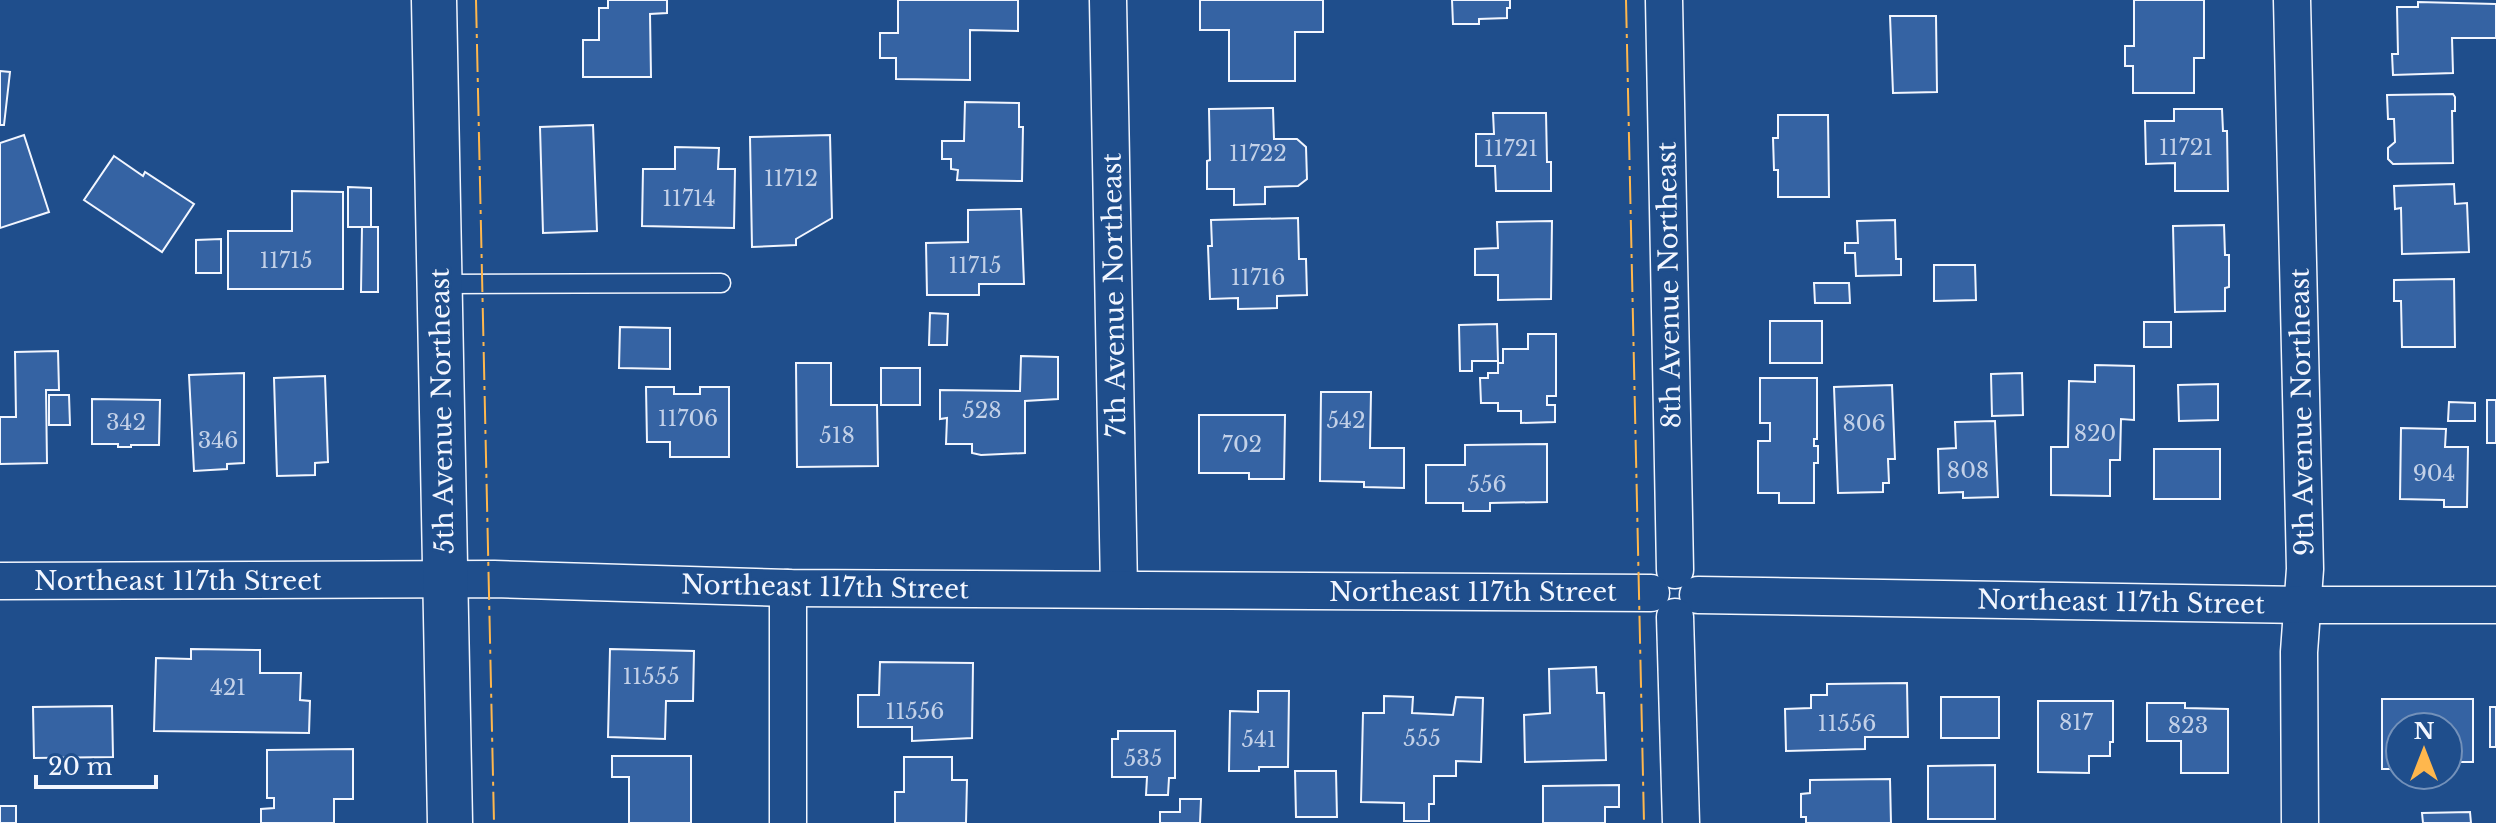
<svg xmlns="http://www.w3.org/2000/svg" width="2496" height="823" viewBox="0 0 2496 823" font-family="'Libre Baskerville',serif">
	<rect width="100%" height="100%" fill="#1f4e8c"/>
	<g fill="#3563a3" stroke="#f2f6ff" stroke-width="2">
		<path d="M608,0H667V13L650,14L651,77H583V40H599V8H608Z"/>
		<path d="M898,0H1018V31L970,30V80L896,79V58H880V33H898Z"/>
		<path d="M1200,0H1323V32H1295V81H1229V30H1200Z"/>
		<path d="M1452,0H1510V8H1507V18L1479,19V24H1453Z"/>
		<path d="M2134,0H2204V58H2194V93H2133V66H2125V46H2134Z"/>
		<path d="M2418,2L2496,4V38H2452L2453,73L2393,75L2392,54H2398L2397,7H2418Z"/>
		<path d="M1890,16H1936L1937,92L1893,93Z"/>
		<path d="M0,71L10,72L4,125H0Z"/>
		<path d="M2453,94L2455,97V111H2452L2453,163L2393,164L2388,159V148L2395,142L2394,119H2388L2387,95Z"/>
		<path d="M965,102L1019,103V127H1023L1022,181L957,180L958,170L951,169V159H942V141H964Z"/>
		<path d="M1273,108L1274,139H1297L1306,147L1307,179L1298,186L1265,187V204L1234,205V189H1207V161L1210,160L1209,109Z"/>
		<path d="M2174,109H2222L2223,131H2227L2228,191H2175V163L2146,164L2145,121H2174Z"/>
		<path d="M1493,113H1546L1547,162H1551V191H1496L1495,166H1476V134H1494Z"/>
		<path d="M1778,115H1828L1829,197H1778V170H1774L1773,138H1778Z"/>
		<path d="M593,125L597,231L543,233L540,127Z"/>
		<path d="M24,135L49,212L0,228V143Z"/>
		<path d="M830,135L832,218L796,239V245L752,247L750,137Z"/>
		<path d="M675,147L719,148L718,169H735L734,228L642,226L643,169H675Z"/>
		<path d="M114,156L143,176L145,172L194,204L162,252L84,200Z"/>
		<path d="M2454,184L2455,204L2467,203L2469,252L2402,254L2401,208L2395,209L2394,186Z"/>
		<path d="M348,187L371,188V227H348Z"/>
		<path d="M292,191L343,192V289H228V231H292Z"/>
		<path d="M1021,209L1024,284H979V295H927L926,243L968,242V210Z"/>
		<path d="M1298,218L1299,259H1306L1307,295L1277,296V308L1238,309V298L1210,299L1208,246H1212L1211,220Z"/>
		<path d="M1895,220L1896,259H1901V275L1856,276L1855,253H1845V243H1858L1857,221Z"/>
		<path d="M1552,221L1551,299L1498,300V275H1475V249L1498,248L1497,222Z"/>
		<path d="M2224,225L2225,255H2229V287L2225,288V311L2175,312L2173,226Z"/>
		<path d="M362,227H378V292H361Z"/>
		<path d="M221,239V273H196V240Z"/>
		<path d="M1934,265H1975L1976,300L1934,301Z"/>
		<path d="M2454,279L2455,347H2402L2401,301H2394V280Z"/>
		<path d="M1814,283H1849L1850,303H1815Z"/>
		<path d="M930,313L948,314L947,345H929Z"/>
		<rect x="1770" y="321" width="52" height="42"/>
		<rect x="2144" y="322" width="27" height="25"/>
		<path d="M1497,324L1498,361H1472V371H1460L1459,325Z"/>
		<path d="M620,327L670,328V369L619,368Z"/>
		<path d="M1528,334H1556V396H1547V405H1555V422L1521,423V411H1498V403H1481L1480,378H1488V373H1498V363H1503V349H1528Z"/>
		<path d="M58,351L59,390H46L47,463L0,464V417H16L15,352Z"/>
		<path d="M1021,356L1058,357V399L1025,401V453L981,455L972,453V444H946L947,418L940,419V390L1020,391Z"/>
		<path d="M796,363H831V405H877L878,466L797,467Z"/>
		<path d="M2095,365L2134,366V420L2121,419L2120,460H2110V496L2051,495V447H2068L2069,381L2095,382Z"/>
		<rect x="881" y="368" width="39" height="37"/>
		<path d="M244,373V463L227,464V469L194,471L189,375Z"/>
		<path d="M2022,373L2023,415L1992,416L1991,374Z"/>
		<path d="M325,376L328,462L315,463V475L277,476L274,378Z"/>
		<path d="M1760,378H1817V439H1814V446H1818V463H1814V503H1779V493H1758V441H1770V423H1760Z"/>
		<path d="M2218,384V420L2179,421L2178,385Z"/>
		<path d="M1892,385L1895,459H1888L1889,483H1883V492L1838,493L1834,387Z"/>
		<path d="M646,387H674V394H700V387H729V457H670V442H647Z"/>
		<path d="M1321,392H1371L1370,448H1404V488L1364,487V482L1320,481Z"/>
		<path d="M49,395H69L70,425H49Z"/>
		<path d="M92,399L160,400L159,445H131V447H118V444H92Z"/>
		<rect x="2487" y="400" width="9" height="43"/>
		<path d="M2449,402L2475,403V421H2448Z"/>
		<path d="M1199,415H1285L1284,479H1249V473H1199Z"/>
		<path d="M1995,421L1998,497L1963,498V492L1939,493L1938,449L1956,448L1955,422Z"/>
		<path d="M2401,428L2446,429L2445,447H2468L2467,507H2444V500L2400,499Z"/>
		<path d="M1547,444V502L1490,503V511H1463V503H1426V465H1465V445Z"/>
		<rect x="2154" y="449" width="66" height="50"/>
		<path d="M191,649L260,650V673H301L300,700L310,701L309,733L154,731L156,658L191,659Z"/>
		<path d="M610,649L694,651L693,701H666L665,739L608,737Z"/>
		<path d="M880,662L973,663L972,738L912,741V727H858V695H879Z"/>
		<path d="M1596,667L1597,693H1604L1606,760L1525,762L1524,715L1550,713L1549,669Z"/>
		<path d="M1907,683L1908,737H1865V749L1786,751L1785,709L1811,708V695H1827V684Z"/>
		<path d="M1258,691H1289L1288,767H1259V771H1229L1230,711L1258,712Z"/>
		<path d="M1384,696L1413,697L1412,713L1453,715L1456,697L1483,698L1481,762L1456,761V776H1434V804H1429V821H1404V803L1361,802L1363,713H1384Z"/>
		<rect x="1941" y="697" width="58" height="41"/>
		<path d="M2382,699H2473V762H2448V727H2400V769H2382Z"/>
		<path d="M2038,701H2113V742H2110V756H2089V773L2038,772Z"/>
		<path d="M2147,703H2185V708L2228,709V773H2181V741H2147Z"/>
		<path d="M112,706L113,757L34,758L33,707Z"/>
		<rect x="2490" y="707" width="6" height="40"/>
		<path d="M1118,731H1175V778H1169L1168,795H1146L1147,777H1112V739H1118Z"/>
		<path d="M353,749V799H334V823H261V809L274,808V798H267V750Z"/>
		<path d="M612,756H691V823H629V777H612Z"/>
		<path d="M904,757H952V780H967L966,823H895V792H904Z"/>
		<path d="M1995,765V819H1928V766Z"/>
		<path d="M1295,771H1336L1337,817H1296Z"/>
		<path d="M1890,779L1891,823H1806V817H1801V794L1810,793V780Z"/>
		<path d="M1619,785V807H1605V823H1543V786Z"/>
		<path d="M1180,799H1201L1200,823H1160V812H1180Z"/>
		<rect x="0" y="806" width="16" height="17"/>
		<path d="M2470,812L2471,823H2423L2422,813Z"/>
	</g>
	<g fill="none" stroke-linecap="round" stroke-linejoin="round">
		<defs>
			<path id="lane" d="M440,284L721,283"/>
			<g id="street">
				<path d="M1108,0L1119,589"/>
				<path d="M1664,0L1675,570"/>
				<path d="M2292,0L2305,569L2299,652L2300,823"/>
				<path d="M0,581L494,579L788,588L1651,593"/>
				<path d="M1698,595L2302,605H2496"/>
				<path d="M1675,617L1681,823"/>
				<path d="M788,823V588"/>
			</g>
			<path id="secondary" d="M434,0L450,823"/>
		</defs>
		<use href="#lane" stroke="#f2f6ff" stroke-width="21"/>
		<use href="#street" stroke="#f2f6ff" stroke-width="39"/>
		<use href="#secondary" stroke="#f2f6ff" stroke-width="47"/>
		<use href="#lane" stroke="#1f4e8c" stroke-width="18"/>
		<use href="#street" stroke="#1f4e8c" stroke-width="36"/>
		<use href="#secondary" stroke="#1f4e8c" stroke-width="44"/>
		<g stroke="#ffb74d" stroke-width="2" stroke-dasharray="28 6 4 6" stroke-linecap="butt">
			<path d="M476,0L494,823"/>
			<path d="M1626,0L1644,823"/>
		</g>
	</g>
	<g text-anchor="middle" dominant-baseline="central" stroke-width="6" stroke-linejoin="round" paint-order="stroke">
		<g font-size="22" fill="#c3d1e8">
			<text x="2186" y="147">11721</text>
			<text x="1511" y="148">11721</text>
			<text x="1258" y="153">11722</text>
			<text x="791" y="178">11712</text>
			<text x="689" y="198">11714</text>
			<text x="286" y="260">11715</text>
			<text x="975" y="265">11715</text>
			<text x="1258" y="277">11716</text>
			<text x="982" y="410">528</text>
			<text x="688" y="418">11706</text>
			<text x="1346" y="420">542</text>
			<text x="126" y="422">342</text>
			<text x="1864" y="423">806</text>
			<text x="2095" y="433">820</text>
			<text x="837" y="435">518</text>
			<text x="218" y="440">346</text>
			<text x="1242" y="444">702</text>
			<text x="1968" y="470">808</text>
			<text x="2434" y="473">904</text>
			<text x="1487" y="484">556</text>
			<text x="651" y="676">11555</text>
			<text x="228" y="687">421</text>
			<text x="915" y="711">11556</text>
			<text x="2076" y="722">817</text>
			<text x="1847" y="723">11556</text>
			<text x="2188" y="725">823</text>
			<text x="1422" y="738">555</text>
			<text x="1259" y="739">541</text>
			<text x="1143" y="758">535</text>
		</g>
		<g font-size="26" fill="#f2f6ff" stroke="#1f4e8c">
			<text transform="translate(1669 285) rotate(-91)">8th Avenue Northeast</text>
			<text transform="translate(1114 295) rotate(-91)">7th Avenue Northeast</text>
			<text transform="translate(442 411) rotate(-91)">5th Avenue Northeast</text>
			<text transform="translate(2302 412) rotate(-91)">9th Avenue Northeast</text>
			<text x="178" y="581">Northeast 117th Street</text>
			<text transform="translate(825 587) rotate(1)">Northeast 117th Street</text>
			<text x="1473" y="592">Northeast 117th Street</text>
			<text transform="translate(2121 602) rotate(1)">Northeast 117th Street</text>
		</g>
	</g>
	<g transform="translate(2424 751)"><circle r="38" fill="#1f4e8c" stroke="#7391ba" stroke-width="2"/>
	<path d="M0-6L14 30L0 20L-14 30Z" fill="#ffb74d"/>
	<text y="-12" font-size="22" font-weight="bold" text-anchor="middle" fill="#f2f6ff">N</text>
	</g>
	<path d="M36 775v12h120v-12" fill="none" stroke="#f2f6ff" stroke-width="4"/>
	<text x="48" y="775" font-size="24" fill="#f2f6ff" stroke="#1f4e8c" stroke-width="6" paint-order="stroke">20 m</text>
</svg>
